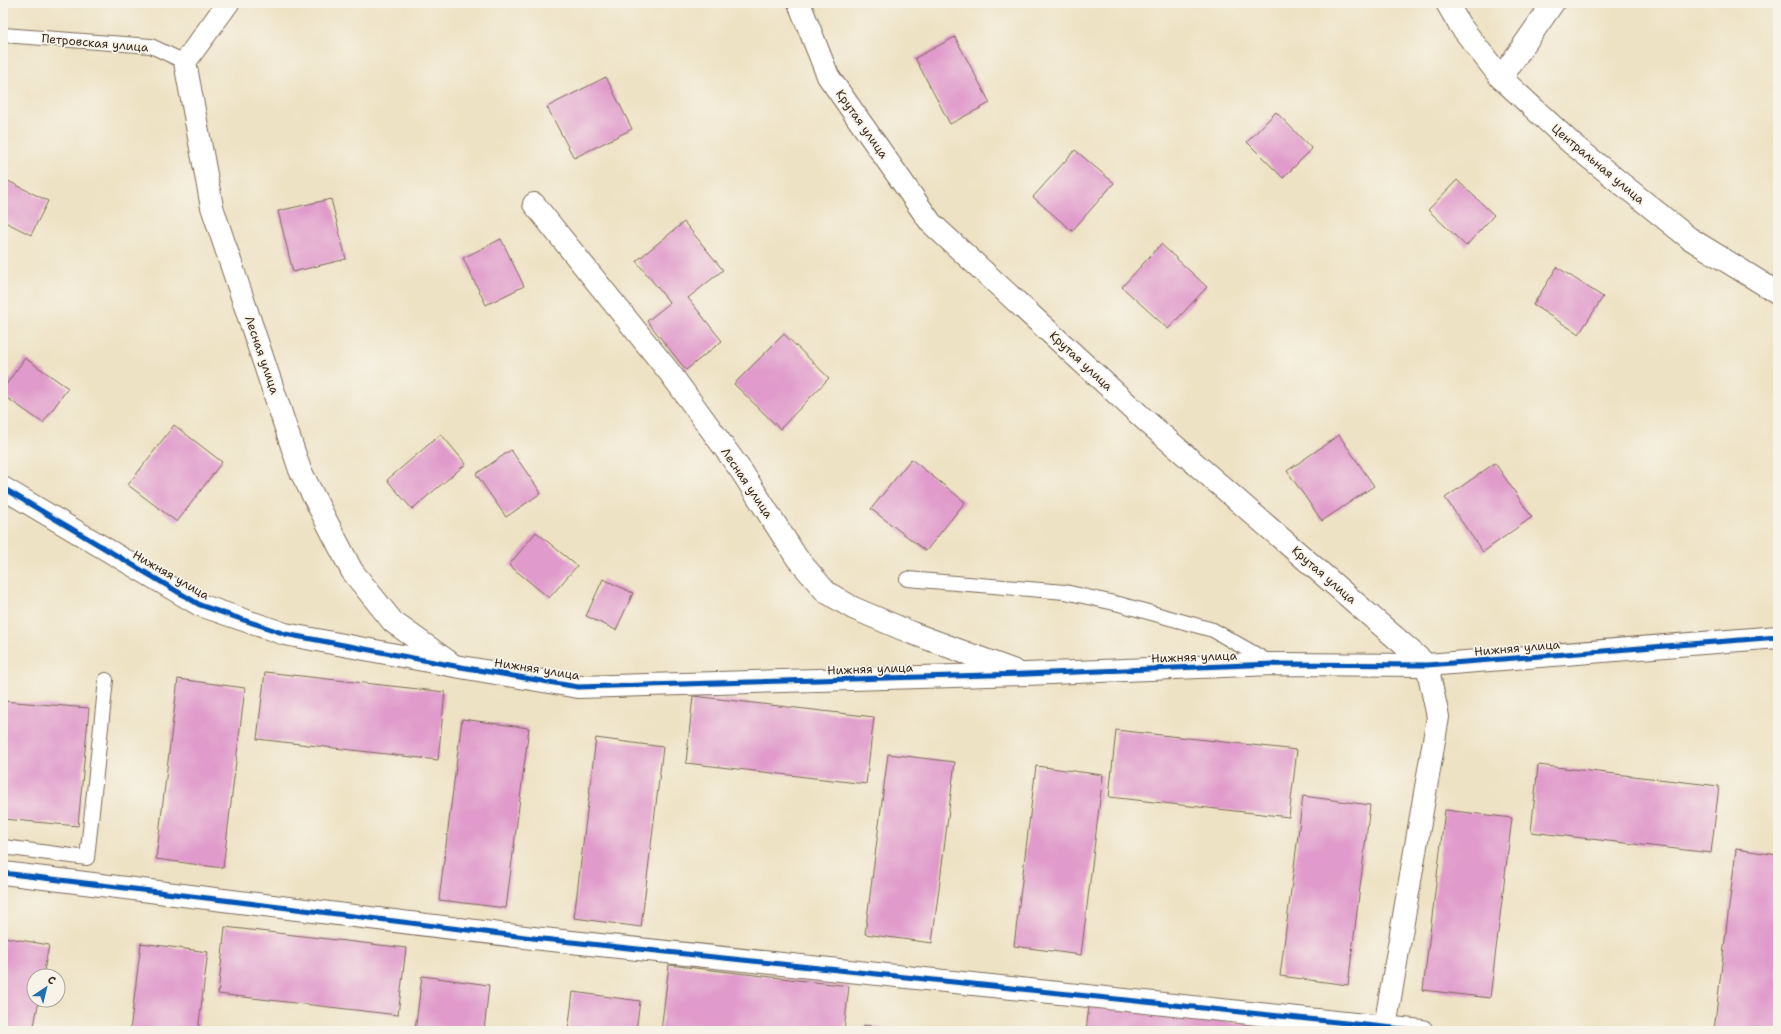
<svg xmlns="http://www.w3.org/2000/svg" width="1781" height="1034" viewBox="0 0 1781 1034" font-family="'Shantell Sans',sans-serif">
	<rect width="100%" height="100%" fill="#f7f3e8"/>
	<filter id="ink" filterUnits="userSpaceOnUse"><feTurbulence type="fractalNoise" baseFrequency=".025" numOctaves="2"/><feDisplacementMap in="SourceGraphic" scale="8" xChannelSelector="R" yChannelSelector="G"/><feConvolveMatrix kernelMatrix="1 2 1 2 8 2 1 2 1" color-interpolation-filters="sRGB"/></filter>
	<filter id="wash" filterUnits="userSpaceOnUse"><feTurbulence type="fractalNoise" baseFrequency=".012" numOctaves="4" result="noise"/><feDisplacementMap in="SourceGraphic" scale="16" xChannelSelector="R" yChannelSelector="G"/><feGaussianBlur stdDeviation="0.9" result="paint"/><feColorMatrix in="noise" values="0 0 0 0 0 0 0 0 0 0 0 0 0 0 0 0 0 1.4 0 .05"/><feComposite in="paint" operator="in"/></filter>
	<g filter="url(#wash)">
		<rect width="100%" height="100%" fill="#eee2c4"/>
		<g id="blocks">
			<g fill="#e09acb">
				<path d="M955,37L990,103L950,124L915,58Z"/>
				<path d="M606,77L632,129L574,158L547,107Z"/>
				<path d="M1276,112L1312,149L1283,178L1247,142Z"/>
				<path d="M1075,150L1114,183L1072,231L1033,197Z"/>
				<path d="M6,180L48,201L31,235L3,221V186Z"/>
				<path d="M1457,180L1494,215L1466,246L1428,210Z"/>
				<path d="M331,199L346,259L293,272L278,211Z"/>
				<path d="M684,222L723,270L688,298L722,341L686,370L647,321L670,303L636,261Z"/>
				<path d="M501,239L524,286L486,305L463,258Z"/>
				<path d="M1161,244L1207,287L1168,329L1122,287Z"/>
				<path d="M1557,267L1603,297L1579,334L1533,305Z"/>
				<path d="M784,334L829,378L780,429L734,384Z"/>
				<path d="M25,358L68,388L43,423L3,395V389Z"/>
				<path d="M174,425L222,462L177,522L128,485Z"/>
				<path d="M441,434L466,464L412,509L387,480Z"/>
				<path d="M1339,435L1374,486L1322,521L1287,471Z"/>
				<path d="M511,450L541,493L506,517L476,474Z"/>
				<path d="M911,459L965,502L926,551L871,509Z"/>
				<path d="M1495,463L1532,517L1483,552L1445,498Z"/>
				<path d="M536,532L577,566L549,598L509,565Z"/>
				<path d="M603,579L633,593L616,630L586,616Z"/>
				<path d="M265,672L445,692L438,760L257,739Z"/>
				<path d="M178,679L245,688L223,868L156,859Z"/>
				<path d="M693,696L874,717L866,784L686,763Z"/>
				<path d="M3,701L89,708L78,826L3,819Z"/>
				<path d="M462,719L529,728L506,908L439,900Z"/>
				<path d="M1116,730L1297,750L1289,817L1109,797Z"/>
				<path d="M596,738L663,747L641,927L574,918Z"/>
				<path d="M888,754L955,762L932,943L865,934Z"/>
				<path d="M1538,765L1719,786L1711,853L1531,832Z"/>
				<path d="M1036,766L1103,775L1081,955L1014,946Z"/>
				<path d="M1303,796L1370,805L1348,985L1280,976Z"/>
				<path d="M1445,810L1512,818L1490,998L1423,990Z"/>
				<path d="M1736,849L1778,855V1031L1714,1030Z"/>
				<path d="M225,927L406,948L398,1015L218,994Z"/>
				<path d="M3,937L49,945L43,976H34V1000H39L33,1031H3Z"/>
				<path d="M141,943L208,952L198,1031H130Z"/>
				<path d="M669,965L849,986L844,1031H661Z"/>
				<path d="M422,976L489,985L484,1031H415Z"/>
				<path d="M573,992L640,1001L636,1031H568Z"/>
				<path d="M1089,1006L1270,1026L1269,1031H1086Z"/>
				<path d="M864,1025L903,1030V1031H863Z"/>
			</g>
		</g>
	</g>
	<g filter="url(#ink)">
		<use href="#blocks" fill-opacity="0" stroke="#7a6a58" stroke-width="1"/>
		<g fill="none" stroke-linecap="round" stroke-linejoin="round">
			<defs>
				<g id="service">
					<path d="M3,35L151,46L185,62"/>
					<path d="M907,579L1065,592L1119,604L1213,630L1271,663"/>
					<path d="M3,847L87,858L106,680"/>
				</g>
				<g id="minor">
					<path d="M228,3L185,62L212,207L300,470L352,571L393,622L449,662"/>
					<path d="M799,3L828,76L931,223L1145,420L1427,665L1438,717L1385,1027"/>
					<path d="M1447,3L1459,24L1501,78L1571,143L1689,238L1778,293"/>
					<path d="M1501,78L1553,3"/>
					<path d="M534,204L670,373L742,472L797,558L826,592L853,608L912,633L1015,671"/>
					<path d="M3,488L200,605L285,634L455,666L578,687L1026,674L1273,664L1427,665L1778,637"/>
					<path d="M3,873L533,938L1422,1031"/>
				</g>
			</defs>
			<use href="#service" stroke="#7a6a58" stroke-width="16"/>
			<use href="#minor" stroke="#7a6a58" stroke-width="24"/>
			<use href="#service" stroke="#fff" stroke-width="14"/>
			<use href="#minor" stroke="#fff" stroke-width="22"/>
			<defs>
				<g id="cycleway">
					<path d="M3,488L200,605L285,634L455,666L578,687L1026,674L1273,664L1427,665L1778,637"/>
					<path d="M3,873L533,938L1422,1031"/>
				</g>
			</defs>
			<use href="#cycleway" stroke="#f7f3e8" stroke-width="8"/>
			<use href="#cycleway" stroke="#0057b8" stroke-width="5"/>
		</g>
	</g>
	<g text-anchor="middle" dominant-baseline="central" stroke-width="3.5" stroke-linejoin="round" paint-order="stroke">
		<g font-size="12" fill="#3b2a1e" stroke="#f7f3e8">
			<text transform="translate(95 43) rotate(5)">Петровская улица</text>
			<text transform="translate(862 124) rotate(55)">Крутая улица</text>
			<text transform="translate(1598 164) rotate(40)">Центральная улица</text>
			<text transform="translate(262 355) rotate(71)">Лесная улица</text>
			<text transform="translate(1081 361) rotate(43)">Крутая улица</text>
			<text transform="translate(747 483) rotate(56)">Лесная улица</text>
			<text transform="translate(171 575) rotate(30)">Нижняя улица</text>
			<text transform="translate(1324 575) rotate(41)">Крутая улица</text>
			<text transform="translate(1517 648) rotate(-5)">Нижняя улица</text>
			<text transform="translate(1194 657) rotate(-2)">Нижняя улица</text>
			<text transform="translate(537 669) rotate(9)">Нижняя улица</text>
			<text transform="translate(870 669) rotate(-2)">Нижняя улица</text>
		</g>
	</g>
	<rect width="1781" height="1034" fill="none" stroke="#f7f3e8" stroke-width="16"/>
	<g transform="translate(46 988) rotate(35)"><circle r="19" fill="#f7f3e8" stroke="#aca397"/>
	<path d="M0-3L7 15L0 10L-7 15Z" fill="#1f6fb2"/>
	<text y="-6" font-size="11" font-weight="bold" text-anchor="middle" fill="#3b2a1e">С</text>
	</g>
</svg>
